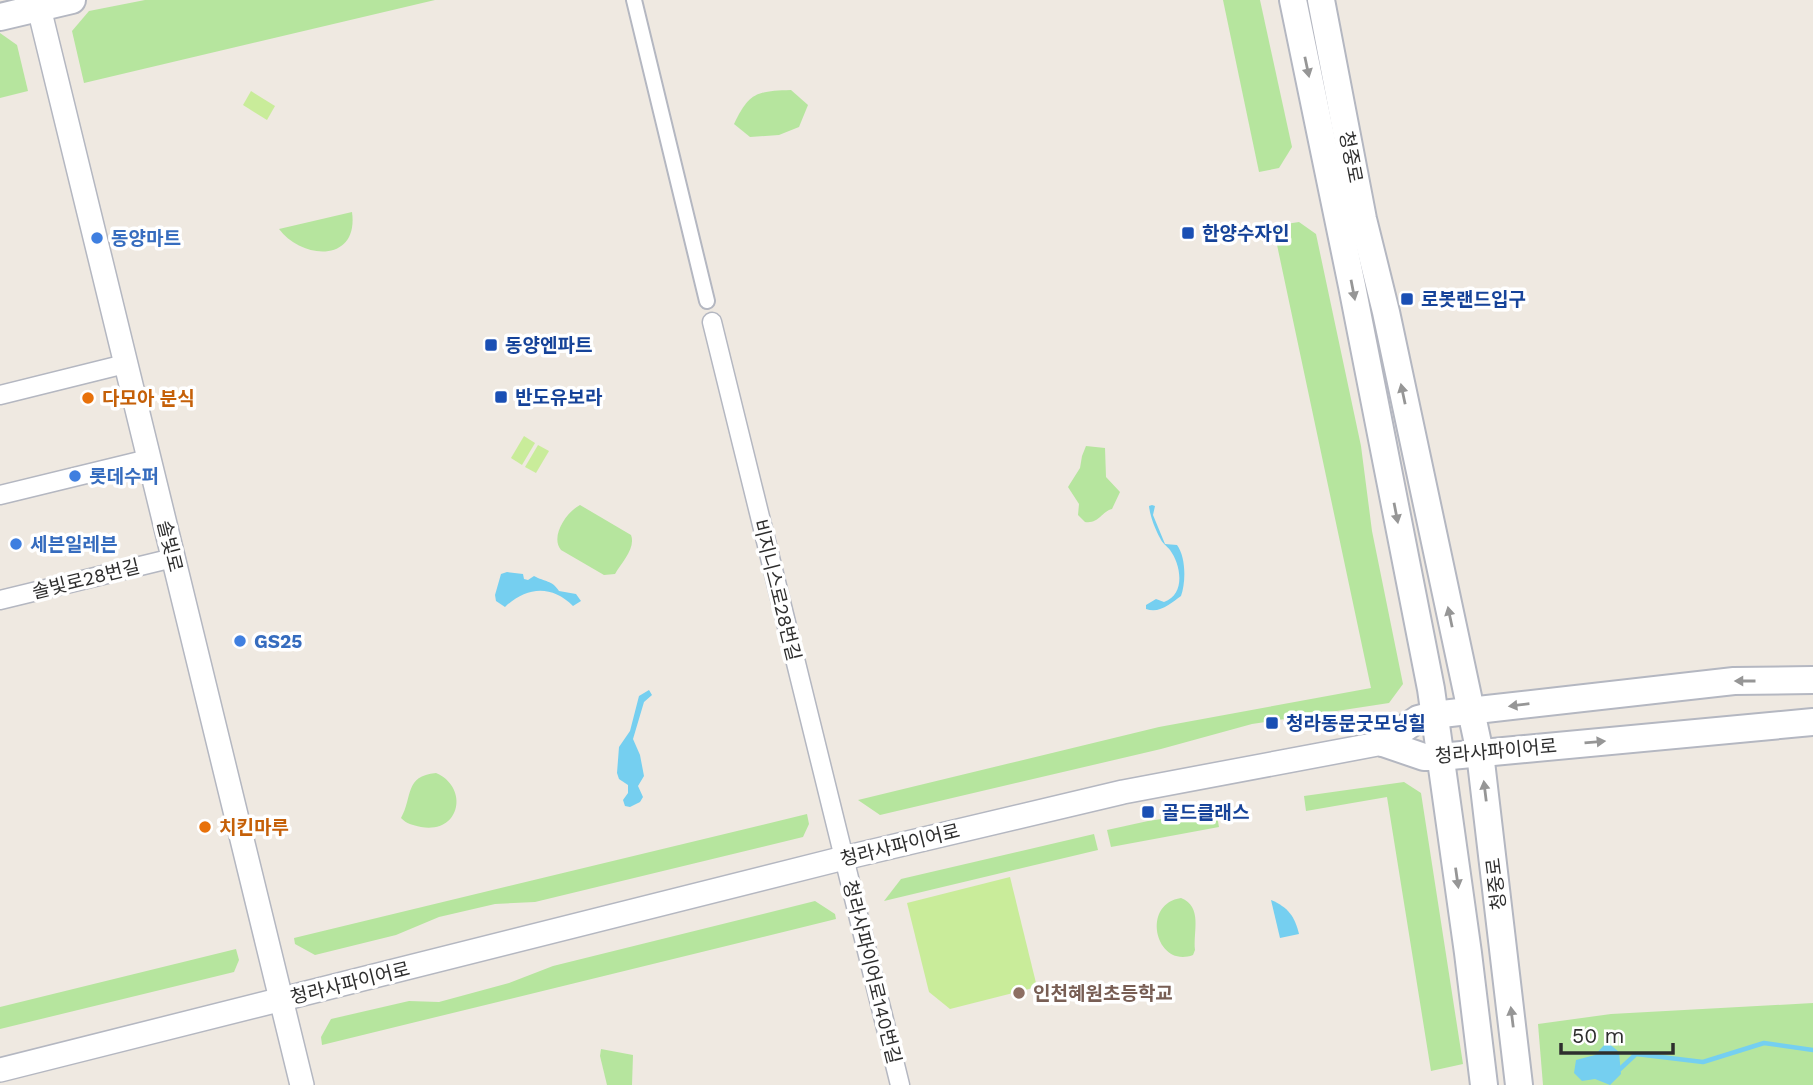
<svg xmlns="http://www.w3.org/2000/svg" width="1813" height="1085" viewBox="0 0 1813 1085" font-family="'Work Sans','Noto Sans KR',sans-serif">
	<rect width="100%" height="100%" fill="#efe9e1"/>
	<g fill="#b6e59e">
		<path d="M145,0H435L84,83L72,31L89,11Z"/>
		<path d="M1223,0H1260L1292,147L1279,168L1259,172Z"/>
		<path d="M0,33L17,45L28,91L0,98Z"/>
		<path d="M791,90L808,105L799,127L779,135L750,137L734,124C749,93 756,91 791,90Z"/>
		<path d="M352,212C359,263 302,260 279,229Z"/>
		<path d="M1299,222L1316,234L1361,446L1372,531L1403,684L1389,703L1252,724L1161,749L880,815L858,800L1159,727L1371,688L1273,226Z"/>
		<path d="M1086,446L1105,448L1106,477L1120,492L1112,509C1101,512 1099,524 1085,522L1078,515L1079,504L1068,487L1080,468L1082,456Z"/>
		<path d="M580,505L631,535C636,548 622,562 615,574L604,575L561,550C550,537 566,512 580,505Z"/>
		<path d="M436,773C469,787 461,834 421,827C412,825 407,824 401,818C413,797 404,776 436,773Z"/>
		<path d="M1404,782L1421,793L1463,1064L1431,1071L1387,797L1306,811L1304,796Z"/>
		<path d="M1216,811L1219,827L1111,847L1107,830L1148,821Z"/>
		<path d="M807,814L809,824L803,837L535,902L495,904L439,917L396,935L315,955L295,944L294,938Z"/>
		<path d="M1094,834L1098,850L884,901L901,879Z"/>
		<path d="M1181,898C1203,907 1193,931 1195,950L1193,955C1156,969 1140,904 1181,898Z"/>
		<path d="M815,901L835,914L836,919L322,1045L321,1037L331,1019L409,1001L439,1002L509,983L553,966Z"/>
		<path d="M236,949L239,960L234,972L0,1029V1007Z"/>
		<path d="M1813,1003V1085H1543L1538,1024L1611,1014Z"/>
		<path d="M601,1049L633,1055L632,1085H607L600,1056Z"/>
	</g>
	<g fill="#c9ec9a">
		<path d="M251,91L275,106L267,120L243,105Z"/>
		<path d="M524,436L535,443L522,465L511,458Z"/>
		<path d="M538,445L549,451L536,473L525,467Z"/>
		<path d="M1010,877L1037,987L950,1009L929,992L907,903Z"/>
	</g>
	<g fill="#75cff0">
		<path d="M1152,505L1155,506L1153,515L1165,544L1177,545C1186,557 1186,582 1181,596C1171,603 1160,614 1146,609V605L1156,599L1164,602C1186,594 1181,565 1170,550C1167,546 1162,543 1160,538C1155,529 1150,516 1149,506Z"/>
		<path d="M507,572L523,574L524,579L528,580L534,576C545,582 552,580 559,591L576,594L581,601L573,606C551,584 526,587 505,607L496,601L495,595L501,574Z"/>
		<path d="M649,690L652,695L644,702L633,739L640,755L644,776L638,786L643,797L640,802L630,807L625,806L623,800L628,793V785L619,779L617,773L619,747L630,731L639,696Z"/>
		<path d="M1271,900C1288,907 1295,917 1299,934L1280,938Z"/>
		<path d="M1607,1042L1619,1052L1621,1074L1610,1085L1595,1079L1582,1081L1574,1073L1576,1060L1595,1055Z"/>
	</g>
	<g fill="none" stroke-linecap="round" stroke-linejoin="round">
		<path stroke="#75cff0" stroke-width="4.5" d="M1620,1069L1636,1054L1703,1062L1764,1043L1813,1050"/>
		<defs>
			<path id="pedestrian" d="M634,0L707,301"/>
			<g id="minor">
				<path d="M712,322L900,1085"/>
				<path d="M0,395L125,364"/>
				<path d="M0,495L148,459"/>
				<path d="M0,600L173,558"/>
			</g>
			<g id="tertiary">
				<path d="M39,8L302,1085"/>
				<path d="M0,1070L844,858L1123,792L1383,743"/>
			</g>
			<g id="secondary">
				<path d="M1293,0L1352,286L1431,689L1468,953L1484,1085"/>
				<path d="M1321,0L1363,219L1386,312L1480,753L1519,1085"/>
				<path d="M0,17L72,0"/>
				<path d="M1383,743L1418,719L1433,715L1734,681L1813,680"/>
				<path d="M1383,743L1424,757H1440L1813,722"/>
			</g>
		</defs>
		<use href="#pedestrian" stroke="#b4b7c1" stroke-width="18"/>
		<use href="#minor" stroke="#b4b7c1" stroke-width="21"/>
		<use href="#tertiary" stroke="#b4b7c1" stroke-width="26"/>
		<use href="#secondary" stroke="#b4b7c1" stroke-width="30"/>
		<use href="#pedestrian" stroke="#fff" stroke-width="14"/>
		<use href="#minor" stroke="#fff" stroke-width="18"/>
		<use href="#tertiary" stroke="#fff" stroke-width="23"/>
		<use href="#secondary" stroke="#fff" stroke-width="26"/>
	</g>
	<defs><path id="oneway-solid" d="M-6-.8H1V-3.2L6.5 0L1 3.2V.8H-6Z" transform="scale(1.75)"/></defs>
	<g fill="#969696">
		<use href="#oneway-solid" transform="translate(1307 67) rotate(78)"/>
		<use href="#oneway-solid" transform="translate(1353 290) rotate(79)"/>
		<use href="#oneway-solid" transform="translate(1403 394) rotate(-102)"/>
		<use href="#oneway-solid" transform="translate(1396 513) rotate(79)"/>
		<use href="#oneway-solid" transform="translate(1450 617) rotate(-102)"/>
		<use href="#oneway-solid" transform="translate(1745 681) rotate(180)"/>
		<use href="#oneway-solid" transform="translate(1519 705) rotate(173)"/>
		<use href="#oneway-solid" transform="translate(1595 742) rotate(-5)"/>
		<use href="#oneway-solid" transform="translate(1485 791) rotate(-97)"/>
		<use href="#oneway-solid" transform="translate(1457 878) rotate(82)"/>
		<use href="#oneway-solid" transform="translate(1512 1017) rotate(-97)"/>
	</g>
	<g fill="#1a4fb4" stroke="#fff" stroke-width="2.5">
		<rect x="1181" y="226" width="14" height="14" rx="3.5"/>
		<rect x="1400" y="292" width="14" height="14" rx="3.5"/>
		<rect x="484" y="338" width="14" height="14" rx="3.5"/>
		<rect x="494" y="390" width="14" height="14" rx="3.5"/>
		<rect x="1265" y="716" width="14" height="14" rx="3.5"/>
		<rect x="1141" y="805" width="14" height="14" rx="3.5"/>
	</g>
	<g fill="#3f7fe0" stroke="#fff" stroke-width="2.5">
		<circle cx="97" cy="238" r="7"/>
		<circle cx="75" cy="476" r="7"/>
		<circle cx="16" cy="544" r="7"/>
		<circle cx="240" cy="641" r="7"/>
	</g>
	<g fill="#e8710a" stroke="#fff" stroke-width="2.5">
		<circle cx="88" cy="398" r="7"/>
		<circle cx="205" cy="827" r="7"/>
	</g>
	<circle fill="#8d6e63" stroke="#fff" stroke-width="2.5" cx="1019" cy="993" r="7"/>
	<g text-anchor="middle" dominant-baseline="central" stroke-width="7" stroke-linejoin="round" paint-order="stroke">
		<g font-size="19" fill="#2e2e2e" stroke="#fff">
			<text transform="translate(1351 157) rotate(79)">청중로</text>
			<text transform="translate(170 546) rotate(76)">솔빛로</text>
			<text transform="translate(86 579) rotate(-14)">솔빛로28번길</text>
			<text transform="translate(777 590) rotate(76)">비지니스로28번길</text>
			<text transform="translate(1496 751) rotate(-5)">청라사파이어로</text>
			<text transform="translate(900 845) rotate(-14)">청라사파이어로</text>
			<text transform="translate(1496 884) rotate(-97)">청중로</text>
			<text transform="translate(872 972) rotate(76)">청라사파이어로140번길</text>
			<text transform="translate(350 983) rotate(-14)">청라사파이어로</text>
		</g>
		<g font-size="19" font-weight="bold" fill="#164399" stroke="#fff" text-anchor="start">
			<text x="1202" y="233">한양수자인</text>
			<text x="1421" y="299">로봇랜드입구</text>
			<text x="505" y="345">동양엔파트</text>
			<text x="515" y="397">반도유보라</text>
			<text x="1286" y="723">청라동문굿모닝힐</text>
			<text x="1162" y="812">골드클래스</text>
		</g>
		<g font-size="19" font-weight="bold" fill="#366cbe" stroke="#fff" text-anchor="start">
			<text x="111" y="238">동양마트</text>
			<text x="89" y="476">롯데수퍼</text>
			<text x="30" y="544">세븐일레븐</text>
			<text x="254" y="641">GS25</text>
		</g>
		<g font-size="19" font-weight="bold" fill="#c56008" stroke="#fff" text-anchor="start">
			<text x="102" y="398">다모아 분식</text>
			<text x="219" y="827">치킨마루</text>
		</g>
		<g font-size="19" font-weight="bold" fill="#785e54" stroke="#fff" text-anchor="start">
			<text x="1033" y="993">인천혜원초등학교</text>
		</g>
	</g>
	<path d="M1561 1043v10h112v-10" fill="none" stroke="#2e2e2e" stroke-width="3.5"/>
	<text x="1572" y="1043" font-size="21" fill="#2e2e2e" stroke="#ffffff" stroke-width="5" paint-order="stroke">50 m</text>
</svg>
